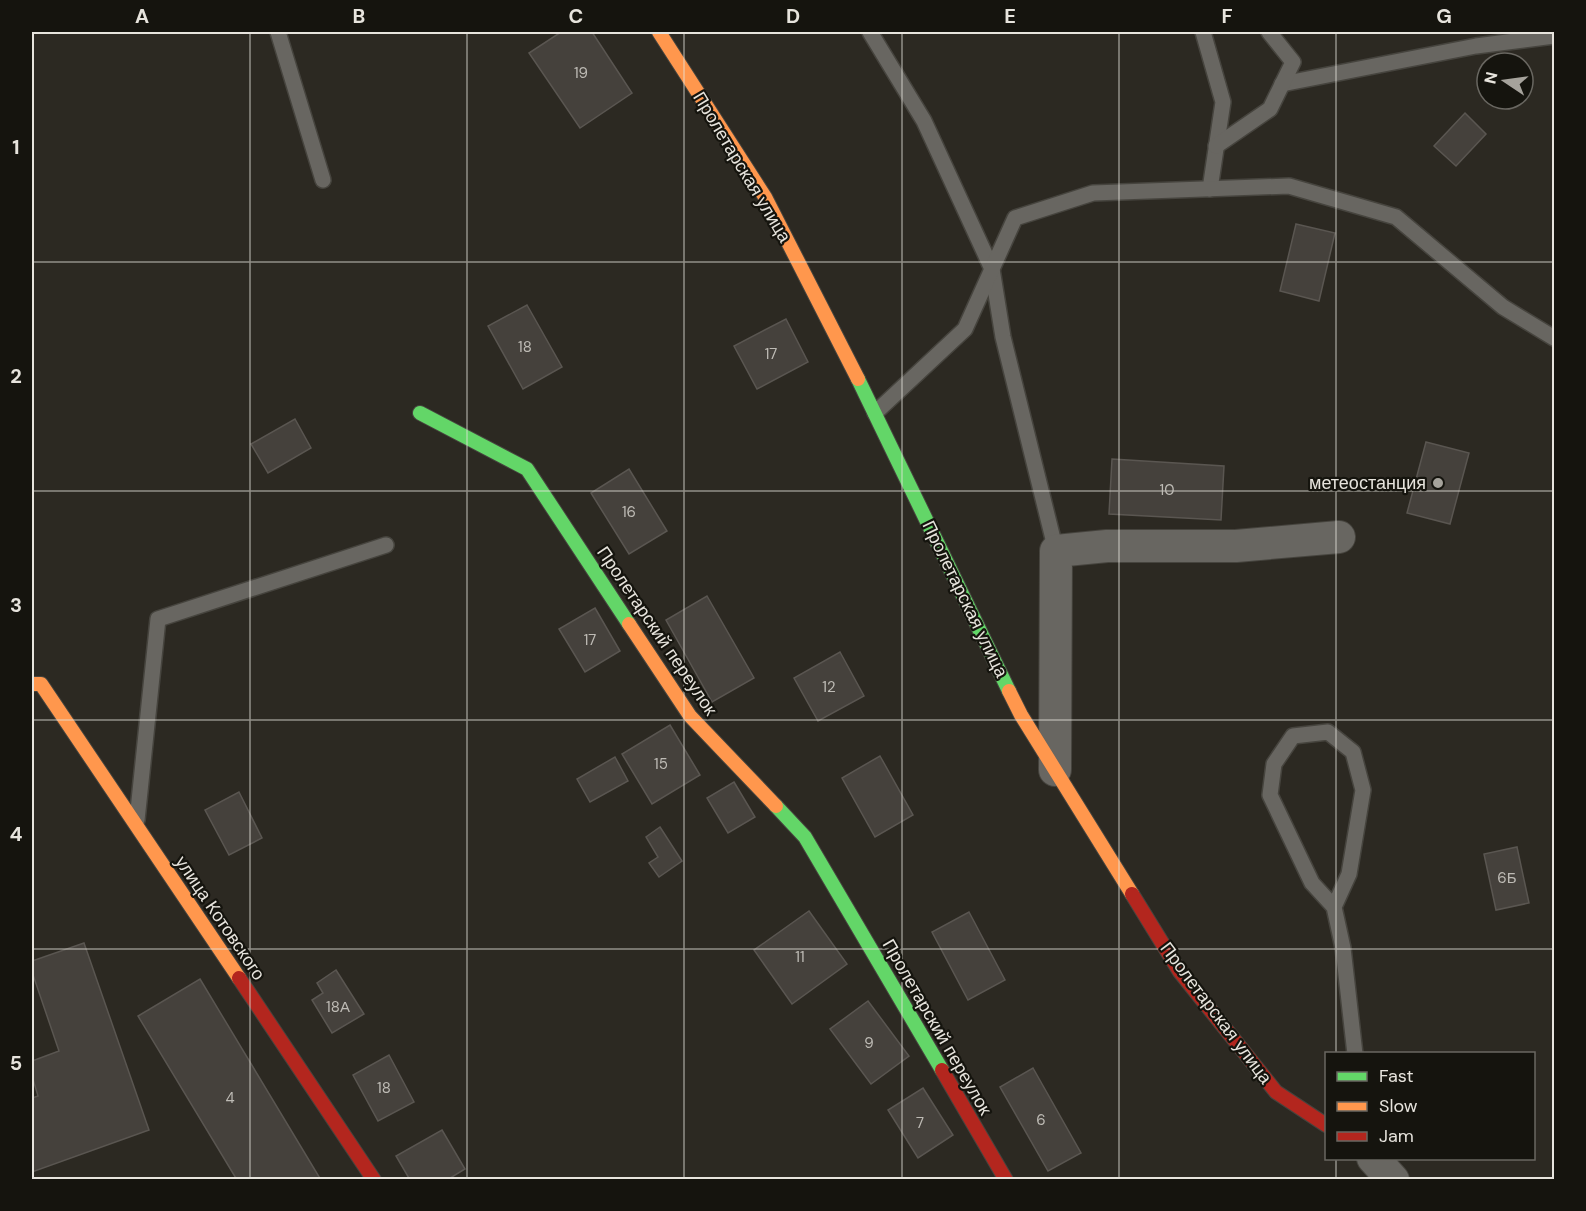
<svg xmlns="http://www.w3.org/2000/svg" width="1586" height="1211" viewBox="0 0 1586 1211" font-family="'DM Sans',sans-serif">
	<rect width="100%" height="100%" fill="#2c2922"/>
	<g fill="#45413c" stroke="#5a5651" stroke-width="1.5">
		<path d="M561,32H592L632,93L580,128L529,53Z"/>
		<path d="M1465,113L1486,134L1456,166L1434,146Z"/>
		<path d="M1296,224L1335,233L1319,301L1280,291Z"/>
		<path d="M527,305L562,367L523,389L488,326Z"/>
		<path d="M786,319L808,362L757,389L734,346Z"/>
		<path d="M295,419L311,448L268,473L251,444Z"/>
		<path d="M1426,442L1469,453L1450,524L1407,513Z"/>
		<path d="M1112,459L1224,466L1221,520L1109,514Z"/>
		<path d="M629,469L667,531L629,554L591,493Z"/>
		<path d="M707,596L754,678L712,702L666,620Z"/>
		<path d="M595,608L620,651L585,672L559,629Z"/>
		<path d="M840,652L864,696L818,721L794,678Z"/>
		<path d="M670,725L700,775L652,804L622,754Z"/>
		<path d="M880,756L913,815L875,837L842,778Z"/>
		<path d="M615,757L628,781L590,802L577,779Z"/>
		<path d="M734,782L755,817L728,833L707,798Z"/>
		<path d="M239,792L262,838L229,855L205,810Z"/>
		<path d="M660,827L682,861L659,877L649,863L658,857L646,837Z"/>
		<path d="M1517,847L1529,903L1496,910L1484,854Z"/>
		<path d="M809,911L847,964L792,1004L754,950Z"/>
		<path d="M969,912L1005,980L968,1000L932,932Z"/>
		<path d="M84,943L149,1130L32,1172V1098L38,1096L32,1076V1061L59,1051L32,972V961Z"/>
		<path d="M336,970L364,1014L332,1033L312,1000L323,993L317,983Z"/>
		<path d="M200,979L321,1180H237L138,1016Z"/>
		<path d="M868,1001L909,1056L871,1084L830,1029Z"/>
		<path d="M389,1055L414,1102L378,1121L353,1075Z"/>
		<path d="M1033,1068L1081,1153L1048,1171L1000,1087Z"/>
		<path d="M923,1088L953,1135L918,1158L888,1110Z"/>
		<path d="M442,1130L465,1169L447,1180H410L396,1156Z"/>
	</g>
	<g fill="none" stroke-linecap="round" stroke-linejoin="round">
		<defs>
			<g id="lane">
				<path d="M278,32L323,180"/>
				<path d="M870,32L924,121L992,269L1003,337L1056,551"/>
				<path d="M1203,32L1223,102L1210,189"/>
				<path d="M1282,84L1476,46L1554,36"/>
				<path d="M1216,146L1270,109L1293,62L1269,32"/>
				<path d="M875,413L965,329L1015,218L1093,193L1289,186L1396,217L1503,307L1554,338"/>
				<path d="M137,820L158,619L386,545"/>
				<path d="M1334,907L1349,874L1363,790L1353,752L1328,732L1293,736L1274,764L1270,795L1312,883L1334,907L1343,948L1355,1054"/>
			</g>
			<g id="street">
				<path d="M1055,770L1056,551L1107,546H1236L1339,537"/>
				<path d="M1373,1158L1393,1180"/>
			</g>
			<g id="fast">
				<path d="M858,379L1009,691"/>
				<path d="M420,413L527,469L629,624"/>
				<path d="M776,806L805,837L942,1070"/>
			</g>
			<g id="slow">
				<path d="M659,32L765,197L858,379"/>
				<path d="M629,624L690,716L776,806"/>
				<path d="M32,684H41L239,978"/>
				<path d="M1009,691L1021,715L1132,894"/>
			</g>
			<g id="jam">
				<path d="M1132,894L1180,972L1276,1092L1326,1125"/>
				<path d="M239,978L374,1180"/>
				<path d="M942,1070L1006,1180"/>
			</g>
		</defs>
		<use href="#lane" stroke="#46443e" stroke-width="18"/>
		<use href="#street" stroke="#46443e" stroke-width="34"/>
		<use href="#fast" stroke="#46443e" stroke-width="16"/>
		<use href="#slow" stroke="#46443e" stroke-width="16"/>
		<use href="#jam" stroke="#46443e" stroke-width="16"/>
		<use href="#lane" stroke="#686661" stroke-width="15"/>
		<use href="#street" stroke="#686661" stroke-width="32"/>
		<use href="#fast" stroke="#63d668" stroke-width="14"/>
		<use href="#slow" stroke="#ff974d" stroke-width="14"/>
		<use href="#jam" stroke="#b3261e" stroke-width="14"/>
	</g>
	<path fill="none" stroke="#e7e4dd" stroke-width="1.5" stroke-opacity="0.55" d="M250,32V1180M467,32V1180M684,32V1180M902,32V1180M1119,32V1180M1336,32V1054M32,262H1554M32,491H1554M32,720H1554M32,949H1554M1336,1158V1180"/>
	<circle fill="#a6a39c" stroke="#15140e" stroke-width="2" cx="1438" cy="483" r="6"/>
	<g text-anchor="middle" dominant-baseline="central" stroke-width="4.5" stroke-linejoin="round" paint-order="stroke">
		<g font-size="15" fill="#bebbb5">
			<text x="581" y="73">19</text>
			<text x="525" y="347">18</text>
			<text x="771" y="354">17</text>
			<text x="1167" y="490">10</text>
			<text x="629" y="512">16</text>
			<text x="590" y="640">17</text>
			<text x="829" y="687">12</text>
			<text x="661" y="764">15</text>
			<text x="1507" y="878">6Б</text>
			<text x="800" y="957">11</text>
			<text x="338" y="1007">18А</text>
			<text x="869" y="1043">9</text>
			<text x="384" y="1088">18</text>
			<text x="230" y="1098">4</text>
			<text x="1041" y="1120">6</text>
			<text x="920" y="1123">7</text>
		</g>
		<g font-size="18" fill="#e7e4dd" stroke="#15140e">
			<text transform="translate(742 167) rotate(59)">Пролетарская улица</text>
			<text transform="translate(965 599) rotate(64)">Пролетарская улица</text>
			<text transform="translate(657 631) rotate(56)">Пролетарский переулок</text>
			<text transform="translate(220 918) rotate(56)">улица Котовского</text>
			<text transform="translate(1216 1013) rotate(53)">Пролетарская улица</text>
			<text transform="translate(937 1027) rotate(60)">Пролетарский переулок</text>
		</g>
		<g font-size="18" fill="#e7e4dd" stroke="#15140e" text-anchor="end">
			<text x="1426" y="483">метеостанция</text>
		</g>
	</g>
	<rect width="1586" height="1211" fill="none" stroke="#15140e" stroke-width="66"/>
	<rect x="1325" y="1052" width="210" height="108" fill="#15140e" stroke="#696761" stroke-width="1.5"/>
	<rect x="1337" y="1072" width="30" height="9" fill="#63d668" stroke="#696761" stroke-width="1.5"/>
	<text x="1379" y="1082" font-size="18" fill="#e7e4dd">Fast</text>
	<rect x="1337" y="1102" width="30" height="9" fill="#ff974d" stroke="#696761" stroke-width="1.5"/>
	<text x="1379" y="1112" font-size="18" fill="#e7e4dd">Slow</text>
	<rect x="1337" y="1132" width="30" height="9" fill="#b3261e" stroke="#696761" stroke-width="1.5"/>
	<text x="1379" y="1142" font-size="18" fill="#e7e4dd">Jam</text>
	<g transform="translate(1505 81) rotate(283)"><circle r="28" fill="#15140e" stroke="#696761" stroke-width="1.5"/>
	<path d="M0-4.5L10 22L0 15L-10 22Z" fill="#a6a39c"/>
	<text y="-9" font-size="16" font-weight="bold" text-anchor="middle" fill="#e7e4dd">N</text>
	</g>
	<rect x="33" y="33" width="1520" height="1145" fill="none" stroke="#e7e4dd" stroke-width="2"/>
	<g font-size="20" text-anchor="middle" font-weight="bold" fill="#e7e4dd">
		<text x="142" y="23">A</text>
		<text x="359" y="23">B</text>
		<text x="576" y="23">C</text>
		<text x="793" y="23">D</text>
		<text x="1010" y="23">E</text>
		<text x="1227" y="23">F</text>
		<text x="1444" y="23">G</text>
		<text x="16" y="154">1</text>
		<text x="16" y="383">2</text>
		<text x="16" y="612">3</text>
		<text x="16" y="841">4</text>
		<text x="16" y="1070">5</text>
	</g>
</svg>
